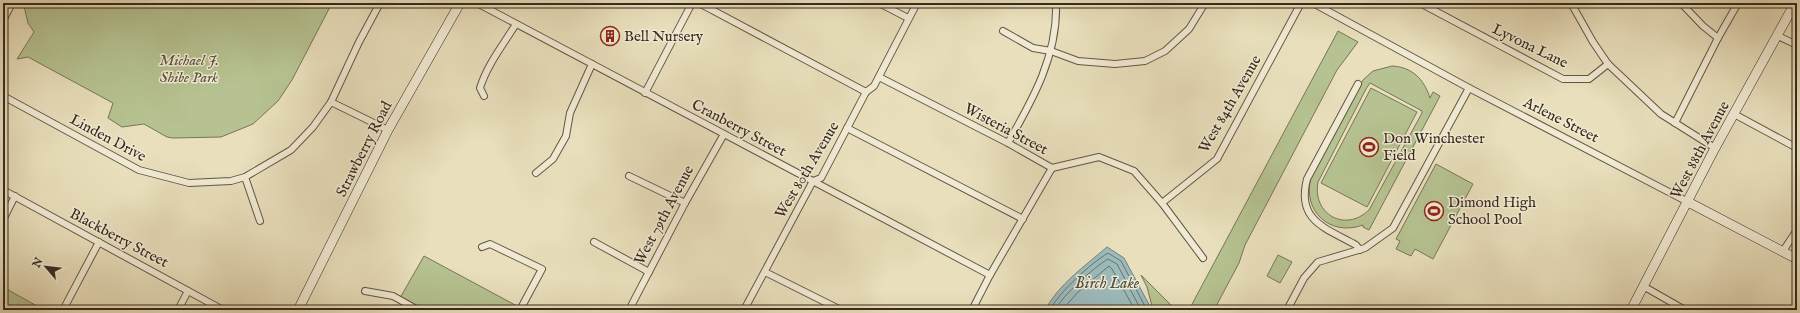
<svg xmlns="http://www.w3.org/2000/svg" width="1800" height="313" viewBox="0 0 1800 313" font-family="'IM FELL English',serif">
	<rect width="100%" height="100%" fill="#e9dfbc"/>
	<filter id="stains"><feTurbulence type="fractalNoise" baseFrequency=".005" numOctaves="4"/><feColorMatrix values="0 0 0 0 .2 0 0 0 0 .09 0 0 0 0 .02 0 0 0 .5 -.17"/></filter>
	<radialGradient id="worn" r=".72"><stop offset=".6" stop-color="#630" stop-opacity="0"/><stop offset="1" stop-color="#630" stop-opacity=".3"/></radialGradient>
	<g fill="#b6c291" stroke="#767658" fill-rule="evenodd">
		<path d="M25,3H332L292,80L278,101L253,124L221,137L173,138L167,137L144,124L122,127L108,118L113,103L28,57L17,59L34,32L28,23L24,6Z"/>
		<path d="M1110,3H1145L1132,5H1111Z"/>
		<path d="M1338,31L1358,42L1337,70L1245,245L1239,263L1214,310H1187L1190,308Z"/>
		<path d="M1392,66C1412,67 1424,79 1430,98L1433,92L1440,96L1369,230L1363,227V225C1330,237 1302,211 1311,178L1363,80L1373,71ZM1370,83L1422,111V113L1369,210C1345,233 1312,214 1318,182L1366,89Z"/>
		<path d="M1371,88L1417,112L1367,207L1321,183Z"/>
		<path d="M1436,164L1473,184L1433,259L1415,249L1411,256L1396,249L1400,241L1396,239Z"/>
		<path d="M1278,255L1292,262L1280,283L1267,276Z"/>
		<path d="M424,256L517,306L515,310H422L400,298Z"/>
		<path d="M1141,275L1176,310H1153L1147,287Z"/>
		<path d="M3,287L44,310H3Z"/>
	</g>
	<path fill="#9cbabb" stroke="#73807c" d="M1107,247L1124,258L1152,310H1045C1059,284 1085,266 1107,247Z"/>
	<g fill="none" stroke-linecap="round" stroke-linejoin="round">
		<g stroke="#68726c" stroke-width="1">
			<path d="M1050,310C1059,292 1090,264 1108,253L1121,261L1147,310"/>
			<path d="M1055,310C1063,295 1093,268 1108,259L1117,264L1141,310"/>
			<path d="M1062,310L1078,292L1109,266L1112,269L1135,310"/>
		</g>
		<defs>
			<g id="street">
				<path d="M477,3L990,275"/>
				<path d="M699,3L866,92"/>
				<path d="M879,3L908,18"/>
				<path d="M1313,3L1469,88L1688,202"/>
				<path d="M1420,3L1563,79H1589L1608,64"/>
				<path d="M1571,3L1593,42L1608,64L1661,114L1715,148"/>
				<path d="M1681,3L1703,26L1718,38"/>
				<path d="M3,21L12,3"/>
				<path d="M1003,31L1033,48L1051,51L1078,61L1115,64L1145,61L1165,51L1189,29L1205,3"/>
				<path d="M1778,36L1797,45"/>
				<path d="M879,77L1008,143L1052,168L1099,157L1134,171L1162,203L1203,258"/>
				<path d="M1358,84L1307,179C1296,221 1326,228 1356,245L1360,250"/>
				<path d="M645,93L692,3"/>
				<path d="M3,96L139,170L189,183L231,181L245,177L291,150L313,127L331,102L359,42L380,3"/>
				<path d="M484,96L480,88C487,65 503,45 516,24"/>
				<path d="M331,102L388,130"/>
				<path d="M1734,114L1797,148"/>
				<path d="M1675,123L1718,38L1738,3"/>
				<path d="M847,128L1023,219"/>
				<path d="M1008,143C1033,99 1058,55 1056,3"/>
				<path d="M536,173L553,159L566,136L570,113L592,64"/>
				<path d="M629,176L685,203"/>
				<path d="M245,177L260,221"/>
				<path d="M3,190L223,310"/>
				<path d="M1162,203L1217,159L1301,3"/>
				<path d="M3,220L15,196"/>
				<path d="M594,242L649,272"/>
				<path d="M482,247L490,244L542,269L520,310"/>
				<path d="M1783,251L1797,230"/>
				<path d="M765,272L841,310"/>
				<path d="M1643,286L1685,310"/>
				<path d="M365,291L393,296L418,310"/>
				<path d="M63,310L99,242"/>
				<path d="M178,310L188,291"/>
				<path d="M629,310L685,203L724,134"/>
				<path d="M744,310L813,181L821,178L866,92L874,86L917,3"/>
				<path d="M972,310L990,275L1052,168"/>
				<path d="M1287,310L1304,278L1318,262L1365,248L1393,228L1469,88"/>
			</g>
			<g id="secondary">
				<path d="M1688,202L1797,259"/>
				<path d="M298,310L388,130L460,3"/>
				<path d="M1631,310L1715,148L1795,3"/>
			</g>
		</defs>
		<use href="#street" stroke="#625746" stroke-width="8"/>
		<use href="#secondary" stroke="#352a1e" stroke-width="10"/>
		<use href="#street" stroke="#f1ead3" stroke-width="6"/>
		<use href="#secondary" stroke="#f1ead3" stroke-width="9"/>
	</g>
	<defs>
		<symbol id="building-ring" viewBox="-11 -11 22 22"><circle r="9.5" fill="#f1ead3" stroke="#8f2418" stroke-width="1.5"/><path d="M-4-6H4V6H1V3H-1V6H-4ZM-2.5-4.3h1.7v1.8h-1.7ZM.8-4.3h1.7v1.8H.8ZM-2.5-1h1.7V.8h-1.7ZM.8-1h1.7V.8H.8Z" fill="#8f2418"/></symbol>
		<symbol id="stadium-ring" viewBox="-11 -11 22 22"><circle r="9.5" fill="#f1ead3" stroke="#8f2418" stroke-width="1.5"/><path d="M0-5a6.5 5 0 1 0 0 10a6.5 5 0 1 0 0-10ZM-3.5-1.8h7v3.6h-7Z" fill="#8f2418"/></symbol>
	</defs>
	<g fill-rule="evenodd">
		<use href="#building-ring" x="599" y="25" width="22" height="22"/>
		<use href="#stadium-ring" x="1358" y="136" width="22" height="22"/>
		<use href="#stadium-ring" x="1423" y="200" width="22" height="22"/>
	</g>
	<g text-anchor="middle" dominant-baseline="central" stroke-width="3" stroke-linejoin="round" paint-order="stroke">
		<g font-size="15" fill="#352a1e" stroke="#f1ead3" text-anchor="start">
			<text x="624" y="36">Bell Nursery</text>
			<text x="1383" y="138">Don Winchester<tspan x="1383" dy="17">Field</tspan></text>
			<text x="1448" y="202">Dimond High<tspan x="1448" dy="17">School Pool</tspan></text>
		</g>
		<g font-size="15" fill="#352a1e" stroke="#f1ead3">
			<text transform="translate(1530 46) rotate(26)">Lyvona Lane</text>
			<text transform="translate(1230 104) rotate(-60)">West 84th Avenue</text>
			<text transform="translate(1561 120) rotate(27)">Arlene Street</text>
			<text transform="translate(739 128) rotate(28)">Cranberry Street</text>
			<text transform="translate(1006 129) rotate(28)">Wisteria Street</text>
			<text transform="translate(108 138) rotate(28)">Linden Drive</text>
			<text transform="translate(364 149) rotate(-63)">Strawberry Road</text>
			<text transform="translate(1700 150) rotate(-62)">West 88th Avenue</text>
			<text transform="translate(807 170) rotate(-59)">West 80th Avenue</text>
			<text transform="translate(664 215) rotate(-62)">West 79th Avenue</text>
			<text transform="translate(119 238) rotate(28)">Blackberry Street</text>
		</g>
		<g font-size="15" font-style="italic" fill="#55503b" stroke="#f1ead3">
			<text x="189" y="60">Michael J.<tspan x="189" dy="17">Shibe Park</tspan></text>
		</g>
		<g font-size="16" font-style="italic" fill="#4f4e45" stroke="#f1ead3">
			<text x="1107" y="284">Birch Lake</text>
		</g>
	</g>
	<rect width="1800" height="313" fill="none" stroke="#e9dfbc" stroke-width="16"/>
	<rect x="4" y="4" width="1792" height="305" fill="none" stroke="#352a1e" stroke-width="2"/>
	<rect x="8" y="8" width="1784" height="297" fill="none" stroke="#352a1e"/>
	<g transform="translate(46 267) rotate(298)" stroke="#f1ead3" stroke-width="3" paint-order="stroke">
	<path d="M0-3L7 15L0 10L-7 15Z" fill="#352a1e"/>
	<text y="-6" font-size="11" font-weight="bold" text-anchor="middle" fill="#352a1e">N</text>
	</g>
	<rect width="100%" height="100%" filter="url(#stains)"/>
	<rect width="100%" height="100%" fill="url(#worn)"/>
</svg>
